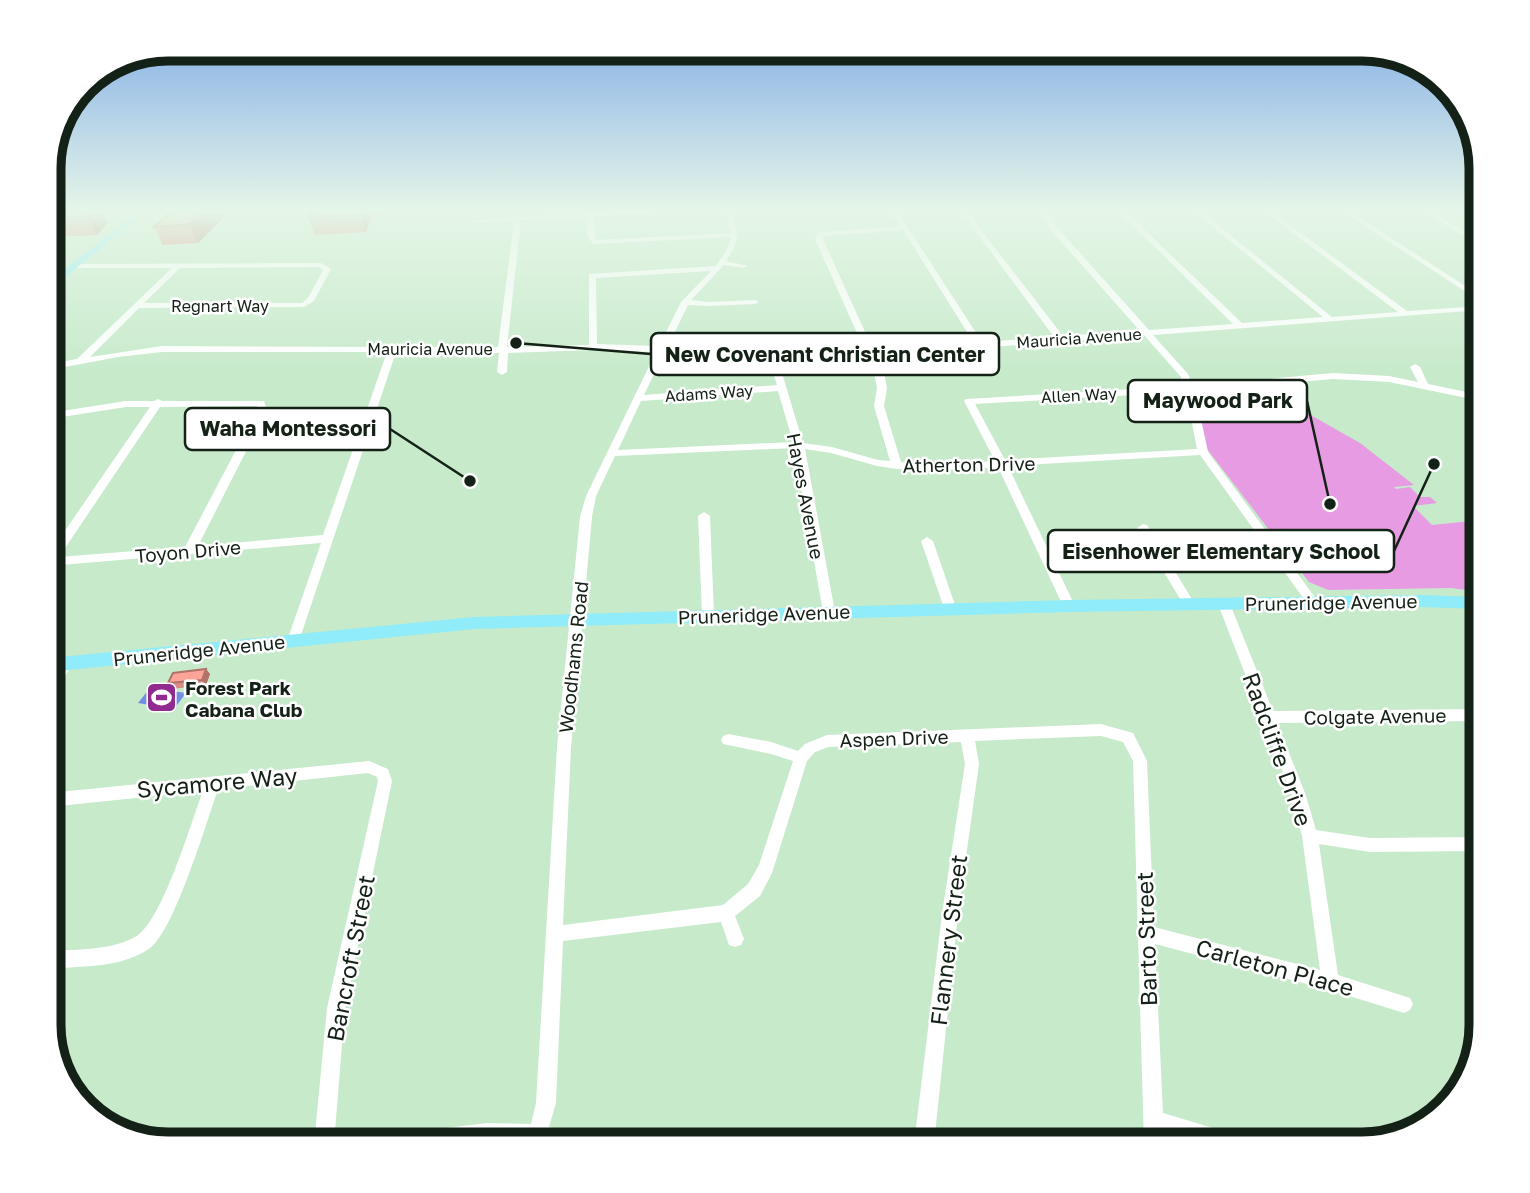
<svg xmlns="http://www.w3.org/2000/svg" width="1530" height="1193" viewBox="0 0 1530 1193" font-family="'Golos Text',sans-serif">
	<rect width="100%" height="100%" fill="#c7eacb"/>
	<path fill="#e79be3" d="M1263,388L1360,443L1414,485L1394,487L1396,489L1410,487L1420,497H1430L1437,503L1413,506L1432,525L1481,520V592L1451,588L1328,590L1309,582L1204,445L1199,393Z"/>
	<path fill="#718ee4" d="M150,688L186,693L174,709L138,703Z"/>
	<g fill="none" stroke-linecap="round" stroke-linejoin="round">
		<g fill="#fff" fill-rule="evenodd">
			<path d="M651,209H686L683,211L594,216L595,237L596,240L731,233L725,209H731C738,233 741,240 726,261L748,266L744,268L724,265L691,300L709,302L755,300L759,302L755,304L709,306L688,305L668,346L857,333L815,239L818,232H821L900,226L890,209H896L982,342L1054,337L959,209H965L1063,336L1140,331L1050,229L1039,209H1045L1056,226L1149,330L1233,324L1116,209H1123L1242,323L1323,317L1191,209H1198L1332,317L1398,312L1261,209H1268L1407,311L1481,306V310L1153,335L1188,374L1193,386L1333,373L1389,376L1418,382L1410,367L1415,364L1420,367L1428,384L1481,395V401L1389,382L1333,379L1195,391L1208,452L1317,600L1319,603L1313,607L1309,606L1200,455L1008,466L1075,606L1069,611L1063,606L998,467L927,471L897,469L877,466L831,453L805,449L835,612L829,617L823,612L794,448L615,456L596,496L592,517L571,747L563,925L723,905L748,884L759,865L793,761L771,754L723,744L721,740L723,736L728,734L771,742L798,751L805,744L827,735L1101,724L1133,733L1147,761L1154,927L1320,970L1302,836L1291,793L1218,604L1220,601H1228L1230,604L1273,711L1481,709V721L1277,723L1305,793L1316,830L1370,838L1481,837V851L1370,852L1319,844L1338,975L1410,998L1413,1004L1410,1010L1404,1013L1330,990L1155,944L1163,1113L1233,1134L1240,1137L1243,1144H1201L1163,1133L1164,1144H1144L1133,761L1123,742L1101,736L975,741L979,764L958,914L934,1144H914L942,914L965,764L961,742L828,747L815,752L807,761L772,873L760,896L735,916L744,939L741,945L735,947L729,945L721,922L563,941L556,1103L549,1127L585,1137L588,1144H525L509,1142L386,1144L389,1137L396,1134L487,1123L531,1124L536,1103L557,747L580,517L586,496L656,352L593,350L508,353L507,372L502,375L497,372L499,353L396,352L299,641L298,644H288L287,641L321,543L49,566V554L150,407H126L49,419V413L126,401H154L158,399L162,401H264L267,410L198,546L323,535L387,352H162L118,357L49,370V364L77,359L172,268H76L72,266L76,264L321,263L331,269L314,301L304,307L139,308L90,357L162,346L389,347L393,345L397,347H498L514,221L475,223L473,222V220ZM588,217L587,237L594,244L731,237L727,249L716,266L589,274V345L507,347L521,220ZM903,230L974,343L954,344L866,334L823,239L824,236ZM319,267L323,270L308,298L302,303H144L180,268ZM711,271L681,302L659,346L597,344L596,278ZM1144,335L1181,377L1184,386L966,399L964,401L995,461L927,465L901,462L884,406L887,388L884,373L868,340L954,350ZM849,338L859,339L874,373L877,388L874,406L890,461L878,460L832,447L803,443L773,343ZM764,344L777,385L644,395L665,351ZM778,391L793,442L618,450L641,401ZM1186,392L1197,449L1005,460L975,404ZM257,406V410L185,547L59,557L160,407Z"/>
			<path d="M1339,209H1346L1481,296V302Z"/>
			<path d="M1419,209H1466L1463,211L1433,213L1481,241V246Z"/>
			<path d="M704,512L710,516L714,615L712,618H704L702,615L698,516Z"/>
			<path d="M1143,524L1147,525L1193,601L1195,604L1193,607H1185L1137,528Z"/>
			<path d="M927,537L933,541L956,608L954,611L950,613L944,608L921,541Z"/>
			<path d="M65,659L70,660L72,664L54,695L49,696V679L60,660Z"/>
			<path d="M369,761L388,769L392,781L345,1008L334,1144H314L327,1008L378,781L377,777L368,773L218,789C207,821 174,931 150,948C123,968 81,966 49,969V951C76,949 110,951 135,937C162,923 191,822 203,791L49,807V793Z"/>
		</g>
		<g fill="#90ecf8" fill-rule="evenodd">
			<path d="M141,209H150L49,290V282Z"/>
			<path d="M1421,595L1481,597V609L1421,607L1069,612L474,629L49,672V658L474,617L1069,600Z"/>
		</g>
	</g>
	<g fill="#d98d83">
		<path d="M49,209L108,222L97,235L49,237Z"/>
		<path d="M163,209H227L225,211L226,215L198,243L163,245L154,227L166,215Z"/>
		<path d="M307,209H388L386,216H372L366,232L315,235L308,217L309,215Z"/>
		<path d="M206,669L210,674L206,685L172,689L168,683Z"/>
	</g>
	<g fill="#b0736a">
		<path d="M94,209H101L108,222L97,235L87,217Z"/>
		<path d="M206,209H227L225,211L226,215L198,243L189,224Z"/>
		<path d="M362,209H370L372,216L366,232L360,214Z"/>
		<path d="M383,209H388L386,216Z"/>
		<path d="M206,669L210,674L206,685L202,680Z"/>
	</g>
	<g fill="#fca498" stroke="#b0736a" stroke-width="2">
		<path d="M49,209H94L87,217L49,219Z"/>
		<path d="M174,209H206L189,224L154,227Z"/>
		<path d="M312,209H362L360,214L308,217Z"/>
		<path d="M206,669L202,680L168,683L173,673Z"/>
	</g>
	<linearGradient id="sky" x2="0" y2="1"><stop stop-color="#78a5e6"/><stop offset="0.56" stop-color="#e6f6e8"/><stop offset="1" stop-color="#e6f6e8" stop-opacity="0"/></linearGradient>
	<rect width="1530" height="376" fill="url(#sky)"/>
	<defs>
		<symbol id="stadium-square" viewBox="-11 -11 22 22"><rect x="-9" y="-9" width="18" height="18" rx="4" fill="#912b90" stroke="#fff"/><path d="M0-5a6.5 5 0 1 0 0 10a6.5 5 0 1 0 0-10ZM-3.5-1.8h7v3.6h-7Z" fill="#fff"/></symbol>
	</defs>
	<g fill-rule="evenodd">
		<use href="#stadium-square" x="144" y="680" width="35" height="35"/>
	</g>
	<g text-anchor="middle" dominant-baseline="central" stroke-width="5" stroke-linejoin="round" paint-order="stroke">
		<g font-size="16" fill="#142116" stroke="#fff">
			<text x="220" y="306">Regnart Way</text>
			<text transform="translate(1079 338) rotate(-4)">Mauricia Avenue</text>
			<text x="430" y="349">Mauricia Avenue</text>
			<text transform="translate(709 393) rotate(-4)">Adams Way</text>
			<text transform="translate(1079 395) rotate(-3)">Allen Way</text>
		</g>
		<g font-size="19" fill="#142116" stroke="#fff">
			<text transform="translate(969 464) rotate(-1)">Atherton Drive</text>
			<text transform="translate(806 496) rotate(79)">Hayes Avenue</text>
			<text transform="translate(188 551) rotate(-5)">Toyon Drive</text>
			<text transform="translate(1331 602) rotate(-1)">Pruneridge Avenue</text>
			<text transform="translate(764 614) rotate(-2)">Pruneridge Avenue</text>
			<text transform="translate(199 650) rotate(-6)">Pruneridge Avenue</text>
			<text transform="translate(573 657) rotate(-84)">Woodhams Road</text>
			<text transform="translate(1375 716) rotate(-1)">Colgate Avenue</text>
			<text transform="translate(894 738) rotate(-2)">Aspen Drive</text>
		</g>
		<g font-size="19" font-weight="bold" fill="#142116" stroke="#fff" text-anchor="start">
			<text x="185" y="687">Forest Park<tspan x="185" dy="22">Cabana Club</tspan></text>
		</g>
		<g font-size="23" fill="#142116" stroke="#fff">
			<text transform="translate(1278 749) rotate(70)">Radcliffe Drive</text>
			<text transform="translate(217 782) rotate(-5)">Sycamore Way</text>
			<text transform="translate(1146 939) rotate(-92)">Barto Street</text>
			<text transform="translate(948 940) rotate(-83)">Flannery Street</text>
			<text transform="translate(350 958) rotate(-79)">Bancroft Street</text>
			<text transform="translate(1275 967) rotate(15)">Carleton Place</text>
		</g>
	</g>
	<path d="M0 0H1530V1193H0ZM168 61H1362A107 107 0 0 1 1469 168V1025A107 107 0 0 1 1362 1132H168A107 107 0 0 1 61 1025V168A107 107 0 0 1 168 61Z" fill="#fff" fill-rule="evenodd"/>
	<path fill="none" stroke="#142116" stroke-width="9" d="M168 61H1362A107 107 0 0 1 1469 168V1025A107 107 0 0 1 1362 1132H168A107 107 0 0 1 61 1025V168A107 107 0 0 1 168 61Z"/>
	<path fill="none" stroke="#142116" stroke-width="2.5" d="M516 343L651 354M1330 504L1307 401M470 481L390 429M1434 464L1394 551"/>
	<g fill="#142116" stroke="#fff" stroke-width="2.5">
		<circle cx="516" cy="343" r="7"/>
		<circle cx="1330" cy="504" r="7"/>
		<circle cx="470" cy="481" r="7"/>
		<circle cx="1434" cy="464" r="7"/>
	</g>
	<g fill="#fff" stroke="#142116" stroke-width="2.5">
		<rect x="651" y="333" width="348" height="42" rx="7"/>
		<rect x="1128" y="380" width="179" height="42" rx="7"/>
		<rect x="185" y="408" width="205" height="42" rx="7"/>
		<rect x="1048" y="530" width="346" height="42" rx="7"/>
	</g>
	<g font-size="21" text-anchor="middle" font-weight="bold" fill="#142116">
		<text x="825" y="362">New Covenant Christian Center</text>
		<text x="1218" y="408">Maywood Park</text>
		<text x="288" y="436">Waha Montessori</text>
		<text x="1221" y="559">Eisenhower Elementary School</text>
	</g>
</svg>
